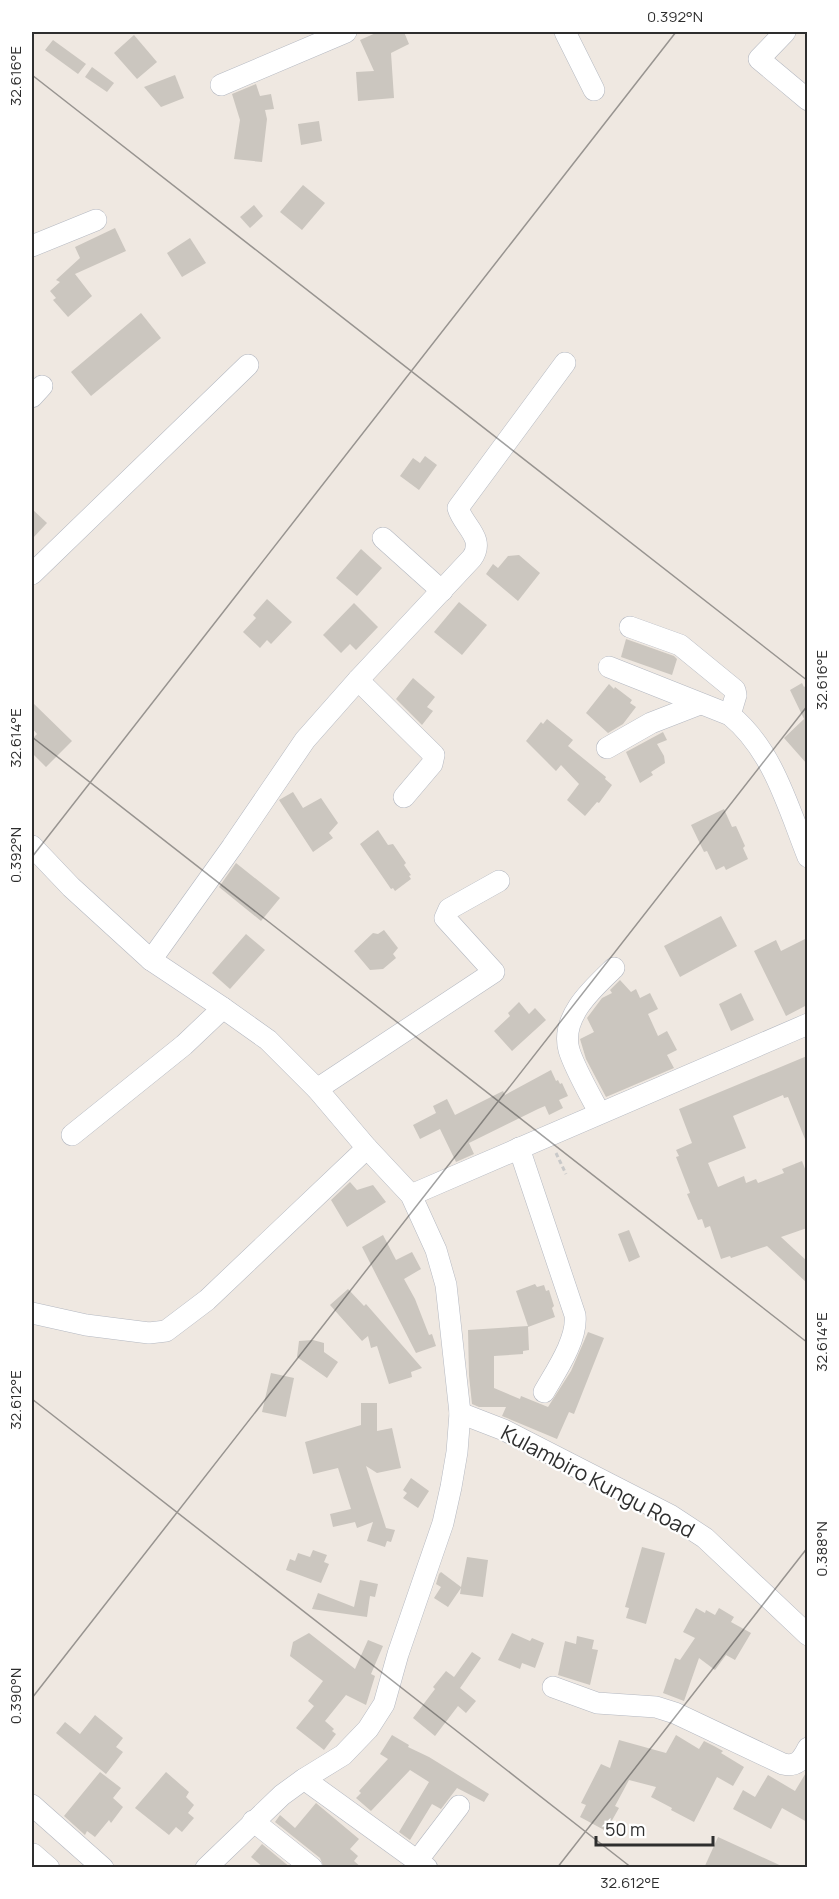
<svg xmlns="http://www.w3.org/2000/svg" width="839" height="1899" viewBox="0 0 839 1899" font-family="Manrope,sans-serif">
	<rect width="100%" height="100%" fill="#efe8e1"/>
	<g fill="#cbc6bf">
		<path d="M378,32H404L409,44L391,53L394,98L358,101L356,72L374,71L360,40Z"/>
		<path d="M134,35L157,62L137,79L114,53Z"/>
		<path d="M53,40L86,64L78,74L45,50Z"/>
		<path d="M92,67L114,83L107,92L85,77Z"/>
		<path d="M175,75L184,98L161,107L144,87Z"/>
		<path d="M256,84L260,96L271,94L274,109L265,110L267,119L262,162L234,159L240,120L232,94Z"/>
		<path d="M319,121L322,141L301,145L298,124Z"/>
		<path d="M303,185L325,203L302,230L280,212Z"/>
		<path d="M254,205L263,216L250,228L240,217Z"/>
		<path d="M115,228L126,251L75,274L92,296L68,317L53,300L56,298L50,291L60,282L56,280L80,258L75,247Z"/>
		<path d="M190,238L206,263L182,277L167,253Z"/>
		<path d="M141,313L161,338L91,396L71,372Z"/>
		<path d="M425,456L437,465L419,490L400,476L413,458L420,463Z"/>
		<path d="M32,509L47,523L32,539Z"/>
		<path d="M361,549L382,568L357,596L336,578Z"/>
		<path d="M519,555L540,573L518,601L486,574L493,564L498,568L508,556Z"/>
		<path d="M267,599L292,622L271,644L267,640L260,648L243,632L256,618L253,615Z"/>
		<path d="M459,602L487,625L462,655L434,632Z"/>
		<path d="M354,603L378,627L356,650L350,644L341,653L323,635Z"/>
		<path d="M626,639L674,656L677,659L672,675L621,657Z"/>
		<path d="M413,678L435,697L427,707L433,711L422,725L396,699Z"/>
		<path d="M802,683L804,687L807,685V764L784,738L804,719L790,690Z"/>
		<path d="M609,684L614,689L615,687L632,700L630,703L636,707L623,724L608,733L586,713Z"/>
		<path d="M32,702L72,741L46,767L32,753V739L37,734L32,728Z"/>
		<path d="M547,719L573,740L568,746L606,777L605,779L612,785L599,803L597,802L585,816L567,800L579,784L561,765L556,771L526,741L541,722L543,724Z"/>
		<path d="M663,732L667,740L657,744L664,756L665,763L651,772L653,775L640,783L626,752Z"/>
		<path d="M293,792L303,808L321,798L338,823L329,833L333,838L313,852L279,800Z"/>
		<path d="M724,809L732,827L736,826L745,846L743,848L748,859L726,870L724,866L716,870L707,851L704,852L691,825Z"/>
		<path d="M378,830L388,845L393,844L406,863L404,865L411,875L409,876L411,879L395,891L393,888L391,889L360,844Z"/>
		<path d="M236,863L280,898L261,921L219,887Z"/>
		<path d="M721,916L737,946L680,977L664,946Z"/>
		<path d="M384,930L398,948L393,954L396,958L383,969L370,970L354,951L373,933L378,934Z"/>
		<path d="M246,934L265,950L230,989L212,973Z"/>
		<path d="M807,938V1005L786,1016L754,951L776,940L781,951Z"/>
		<path d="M620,980L631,992L636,989L640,998L650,993L658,1009L648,1014L658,1036L667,1031L677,1050L667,1055L674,1068L606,1097L586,1059L580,1039L594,1032L587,1018L602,998L612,993L610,990Z"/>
		<path d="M741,993L754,1020L731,1031L719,1004Z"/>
		<path d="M519,1002L529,1014L535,1008L546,1020L512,1051L494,1031L510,1016L508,1013Z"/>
		<path d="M807,1056V1144L788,1097L784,1098L783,1095L733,1116L746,1148L708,1163L718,1187L744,1176L746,1183L756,1179L758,1183L784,1173L782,1169L802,1161L807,1174V1228L781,1237L807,1261V1283L767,1246L731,1258L730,1256L721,1259L710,1226L705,1228L702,1219L698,1220L687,1194L690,1193L676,1157L679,1156L676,1150L692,1143L679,1109Z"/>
		<path d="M551,1070L556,1081L558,1080L560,1084L562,1083L568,1096L559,1100L563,1108L549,1115L545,1106L538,1109L469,1143L474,1154L456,1162L440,1129L420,1139L413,1125L436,1113L433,1106L447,1099L455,1115L503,1091L505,1095Z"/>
		<path d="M350,1182L357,1190L373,1185L386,1202L347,1227L331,1200Z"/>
		<path d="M629,1230L640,1257L629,1262L618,1234Z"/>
		<path d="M383,1235L396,1260L412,1252L421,1269L404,1279L415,1299L429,1335L432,1334L436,1346L416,1353L362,1247Z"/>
		<path d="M535,1284L537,1287L544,1285L546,1291L549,1290L554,1306L552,1308L555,1317L528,1327L529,1350L523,1351V1354L494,1356V1388L520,1399L521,1396L548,1407L571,1371L588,1332L604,1338L574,1414L569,1412L557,1439L502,1416L506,1407H479L472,1404L469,1376L468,1330L528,1326L516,1291Z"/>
		<path d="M348,1289L364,1306L366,1304L422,1368L411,1372L412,1377L389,1384L377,1346L371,1348L368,1336L362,1341L330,1305Z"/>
		<path d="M313,1340L324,1343V1352L338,1362L327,1378L297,1357L299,1341Z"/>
		<path d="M271,1373L294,1378L286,1417L262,1412Z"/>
		<path d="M361,1403H377V1431L392,1428L401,1468L377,1473L366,1466L386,1528L395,1530L391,1542L387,1541L385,1547L367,1541L373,1522L357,1528L355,1522L333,1527L330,1514L351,1509L338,1468L313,1474L305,1442L361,1425Z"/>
		<path d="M411,1478L429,1491L418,1508L403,1498L407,1493L403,1490Z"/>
		<path d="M642,1547L665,1553L646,1624L626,1618L629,1608L625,1607Z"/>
		<path d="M313,1550L327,1555L324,1562L329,1564L321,1583L286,1570L290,1559L295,1561L298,1553L310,1557Z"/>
		<path d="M467,1557L488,1560L483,1597L460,1594L461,1588L448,1607L434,1598L441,1587L436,1584L439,1574L441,1572L461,1587Z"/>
		<path d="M360,1580L378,1584L375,1597L370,1596L367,1617L312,1609L318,1593L354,1607Z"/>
		<path d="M696,1608L705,1613L706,1610L715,1615L719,1608L734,1617L731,1622L751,1633L735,1660L726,1655L715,1670L699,1658L684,1701L663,1693L675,1658L680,1660L695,1638L683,1632Z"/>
		<path d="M309,1633L355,1669L368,1640L383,1646L371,1674L375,1676L366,1705L346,1695L325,1721L334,1729L332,1731L336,1734L324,1750L296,1728L314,1706L308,1701L323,1681L290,1656L293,1642Z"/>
		<path d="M512,1633L530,1641L532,1638L544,1643L535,1668L522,1663L520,1669L498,1660Z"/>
		<path d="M577,1636L594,1640L592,1649L598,1650L590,1685L558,1675L565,1641L576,1644Z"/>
		<path d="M472,1652L481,1658L460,1688L476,1701L466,1713L458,1706L435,1736L413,1718L435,1689L433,1687L446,1671L454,1677Z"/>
		<path d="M95,1715L123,1738L116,1747L123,1752L106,1774L56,1733L65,1722L80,1734Z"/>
		<path d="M392,1735L409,1745L408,1747L429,1757L489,1794L484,1802L457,1788L441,1809L432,1804L410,1840L399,1832L429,1782L410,1770L371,1811L356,1798L361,1793L359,1791L388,1759L380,1754Z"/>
		<path d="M676,1735L699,1749L704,1741L714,1746L723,1751L721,1753L744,1767L733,1786L717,1777L694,1822L671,1810L672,1808L651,1797L656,1787L629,1780L615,1806L619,1808L606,1831L580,1817L586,1805L581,1803L601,1764L610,1768L619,1740L666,1753Z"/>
		<path d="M807,1771V1822L782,1808L771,1829L733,1809L743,1790L755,1797L768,1775L795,1791Z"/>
		<path d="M100,1772L121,1788L113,1798L123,1807L111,1823L109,1820L95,1837L87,1831L85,1835L64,1816Z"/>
		<path d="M166,1772L189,1792L186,1797L194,1805L188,1813L194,1818L182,1832L176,1827L169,1835L135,1808Z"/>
		<path d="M316,1803L359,1839L350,1849L358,1856L354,1861L362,1868H324L320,1858L275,1822L280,1815L295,1828Z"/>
		<path d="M718,1837L786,1868H704Z"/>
		<path d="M262,1844L291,1868H264L251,1857Z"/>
	</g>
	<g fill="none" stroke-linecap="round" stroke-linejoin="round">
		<defs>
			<g id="minor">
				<path d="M565,32L594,90"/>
				<path d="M785,32L759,59L808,100"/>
				<path d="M221,85L346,32"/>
				<path d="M32,246L96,220"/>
				<path d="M32,397L42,386"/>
				<path d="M383,538L442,591"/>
				<path d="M32,574L248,365"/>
				<path d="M630,627L680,645L735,690L736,695L730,715"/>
				<path d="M609,667L730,715C773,750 788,807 808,857"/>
				<path d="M358,680L434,755L432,764L404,797"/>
				<path d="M607,748L651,723L700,704"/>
				<path d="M32,846L71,887L151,960L223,1008L268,1040L317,1089L367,1148L411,1195L436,1250L446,1285L460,1413L457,1452L451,1487L443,1523L398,1654L384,1704L368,1729L343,1755L304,1779L282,1795L206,1868"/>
				<path d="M151,960L232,847L305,740L358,680L472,558C486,538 463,526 458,508L565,363"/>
				<path d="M317,1089L494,972L445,918L449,909L499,881"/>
				<path d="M599,1112C590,1095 574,1067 569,1050C560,1017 593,988 614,968"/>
				<path d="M72,1135L184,1045L223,1008"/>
				<path d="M519,1148L575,1315C578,1339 556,1371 544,1392"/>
				<path d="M411,1195L808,1024"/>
				<path d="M32,1313L86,1325L149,1333L166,1331L207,1300L367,1148"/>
				<path d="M460,1413L504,1430L670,1515L705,1538L808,1635"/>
				<path d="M553,1687L597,1703L656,1707L675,1713L783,1764C797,1767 802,1760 808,1748"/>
				<path d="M304,1779L427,1868"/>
				<path d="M32,1805L103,1868"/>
				<path d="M253,1821L312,1868"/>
				<path d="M32,1856L33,1854L49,1868"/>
				<path d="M417,1861L459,1806"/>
			</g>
		</defs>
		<use href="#minor" stroke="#b4b8c1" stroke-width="22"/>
		<path stroke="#c9c9c9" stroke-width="3" stroke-dasharray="4.5 3" stroke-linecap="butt" d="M556,1153L566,1174"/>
		<use href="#minor" stroke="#fff" stroke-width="21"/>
	</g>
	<path fill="none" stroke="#2e2e2e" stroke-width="1.5" stroke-opacity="0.45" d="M32,75L808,681M32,737L808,1343M32,857L676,32M32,1399L632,1868M32,1698L808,705M557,1868L808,1547"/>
	<g text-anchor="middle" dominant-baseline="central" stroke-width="4.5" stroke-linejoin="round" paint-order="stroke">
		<g font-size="21" fill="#2e2e2e" stroke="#fff">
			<text transform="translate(598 1481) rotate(28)">Kulambiro Kungu Road</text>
		</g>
	</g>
	<rect width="839" height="1899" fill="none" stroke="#ffffff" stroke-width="66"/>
	<path d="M596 1836v9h117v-9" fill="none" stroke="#2e2e2e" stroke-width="3"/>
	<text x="605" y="1836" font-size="18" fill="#2e2e2e" stroke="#ffffff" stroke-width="4.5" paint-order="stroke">50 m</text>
	<rect x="33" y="33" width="773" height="1833" fill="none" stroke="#2e2e2e" stroke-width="2"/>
	<g font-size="15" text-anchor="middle" fill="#2e2e2e">
		<text x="675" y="22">0.392°N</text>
		<text transform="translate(16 76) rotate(-90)" y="5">32.616°E</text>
		<text transform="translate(822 680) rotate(-90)" y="5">32.616°E</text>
		<text transform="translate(16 738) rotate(-90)" y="5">32.614°E</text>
		<text transform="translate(16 855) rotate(-90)" y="5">0.392°N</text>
		<text transform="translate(822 1342) rotate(-90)" y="5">32.614°E</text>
		<text transform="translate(16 1400) rotate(-90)" y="5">32.612°E</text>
		<text transform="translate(822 1549) rotate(-90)" y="5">0.388°N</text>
		<text transform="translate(16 1696) rotate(-90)" y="5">0.390°N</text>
		<text x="630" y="1888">32.612°E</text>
	</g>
</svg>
